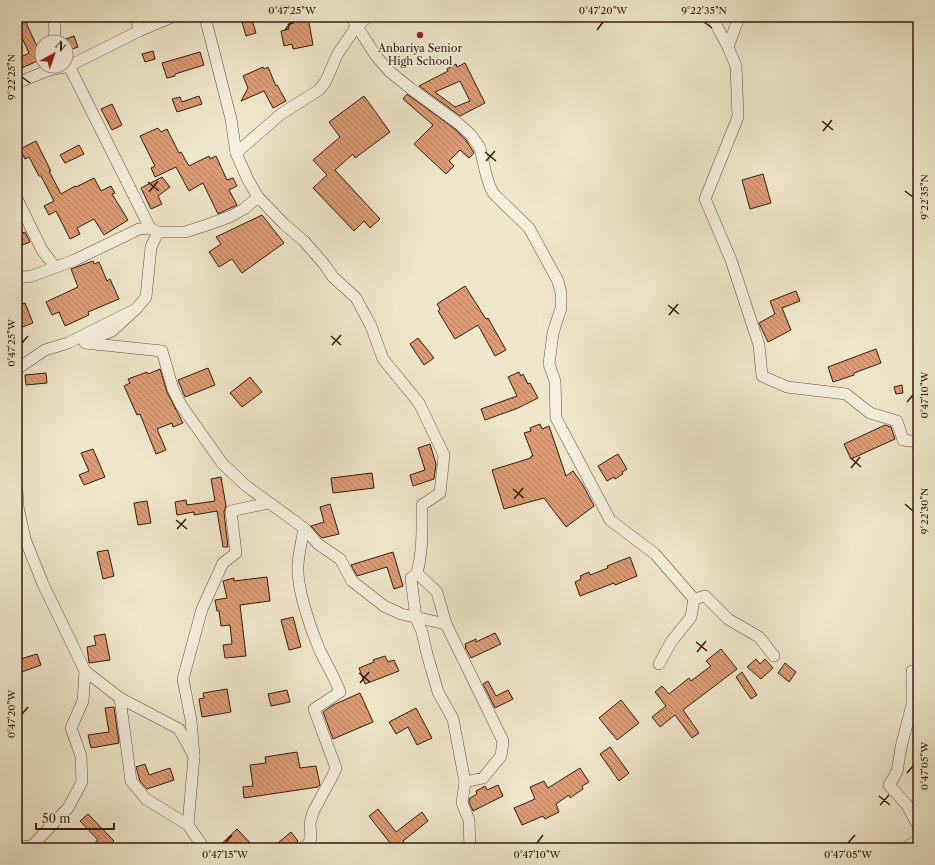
<svg xmlns="http://www.w3.org/2000/svg" width="935" height="865" viewBox="0 0 935 865" font-family="'Libre Caslon Text',serif">
	<defs>
		<pattern id="building-back-hatch" width="6" height="6" patternUnits="userSpaceOnUse"><rect width="6" height="6" fill="#dd9c75"/><path d="M-1 5l2 2M0 0l6 6M5-1l2 2" fill="none" stroke="#b47e5e"/></pattern>
	</defs>
	<rect width="100%" height="100%" fill="#efe7cb"/>
	<filter id="stains"><feTurbulence type="fractalNoise" baseFrequency=".005" numOctaves="4"/><feColorMatrix values="0 0 0 0 .2 0 0 0 0 .09 0 0 0 0 .02 0 0 0 .5 -.17"/></filter>
	<radialGradient id="worn" r=".72"><stop offset=".6" stop-color="#630" stop-opacity="0"/><stop offset="1" stop-color="#630" stop-opacity=".3"/></radialGradient>
	<g fill="url(#building-back-hatch)" stroke="#341b0c" fill-rule="evenodd">
		<path d="M17,17H26L27,25L42,57V59L17,70V59L29,53L17,27Z"/>
		<path d="M293,17H308L313,45L293,49L292,44L284,46L281,31L289,29L288,24L294,23Z"/>
		<path d="M252,20L256,33L246,36L242,22Z"/>
		<path d="M74,36L78,47L66,51V39Z"/>
		<path d="M153,51L155,59L145,62L142,54Z"/>
		<path d="M200,52L204,65L175,74V76L167,78L162,63Z"/>
		<path d="M465,63L485,103L460,116L419,86L448,71L447,69L456,64L457,67ZM460,81L470,101L455,107L435,92Z"/>
		<path d="M263,67L264,69L268,67L276,86L277,85L286,101L273,108L264,91L241,101L248,88L243,76Z"/>
		<path d="M407,94L455,129L466,140L474,153L469,158L460,150L449,161L454,166L446,174L414,144L433,125L403,99Z"/>
		<path d="M199,96L202,104L177,112L172,99L180,97L182,102Z"/>
		<path d="M364,96L390,132L355,158L353,154L335,170L380,219L370,228L364,221L354,231L313,188L327,175L313,160L340,137L329,122Z"/>
		<path d="M112,104L122,125L112,130L101,109Z"/>
		<path d="M158,128L161,132L167,129L179,153L181,152L189,166L209,156L210,159L216,156L227,180L233,178L237,186L229,190L237,205L218,214L203,183L189,191L176,167L155,177L151,168L155,166L140,136Z"/>
		<path d="M36,141L51,171H49L61,194L75,186L76,187L94,178L101,191L111,186L115,193L112,194L128,220L104,235L94,219L77,228L80,234L70,239L56,211L49,215L44,206L54,201L41,176H39L29,157L25,159L20,149Z"/>
		<path d="M79,145L84,154L65,163L60,155Z"/>
		<path d="M763,174L771,203L750,209L742,180Z"/>
		<path d="M162,177L170,187L158,196L162,204L151,209L141,188Z"/>
		<path d="M262,215L284,243L242,273L232,259L219,267L209,252L221,244L216,237Z"/>
		<path d="M25,232L30,242L17,247V235Z"/>
		<path d="M93,261L94,264L99,262L107,281L110,279L119,299L88,312L89,315L65,326L59,312L52,315L46,302L78,287L71,269Z"/>
		<path d="M465,286L486,319L488,318L506,350L495,356L478,325L455,339L438,311L440,309L437,304Z"/>
		<path d="M796,291L800,301L782,308L791,330L768,342L759,323L775,314L770,301Z"/>
		<path d="M25,303L33,323L17,329V306Z"/>
		<path d="M418,338L434,358L424,365L410,344Z"/>
		<path d="M876,349L881,363L854,373V375L833,382L828,367Z"/>
		<path d="M208,368L215,385L185,397L178,380Z"/>
		<path d="M160,369L167,392L183,423L173,427L172,423L157,429L166,450L156,454L140,414L137,415L124,386L130,383L128,379L147,372L148,374Z"/>
		<path d="M519,372L521,376L523,374L528,384L530,383L538,398L518,408L485,420L481,409L517,396L508,377Z"/>
		<path d="M46,373L47,383L26,385L25,375Z"/>
		<path d="M250,377L262,392L242,407L230,393Z"/>
		<path d="M902,385L903,393L896,394L894,387Z"/>
		<path d="M540,424L542,429L549,426L566,476L573,471L583,485L594,506L566,527L544,498L504,509L492,470L531,458V456H533L524,433L531,431L530,428Z"/>
		<path d="M885,425L891,427L895,439L851,459L844,444Z"/>
		<path d="M430,444L436,464L434,479L413,486L410,475L425,470L418,448Z"/>
		<path d="M93,449L105,477L84,485L79,475L89,471L81,453Z"/>
		<path d="M618,454L627,469L622,472L623,474L615,479L614,477L607,481L598,466Z"/>
		<path d="M372,473L374,488L333,493L331,478Z"/>
		<path d="M221,477L226,506L224,512L228,547H223L217,511L194,515V512L177,515L175,502L186,500L187,505L215,501L211,479Z"/>
		<path d="M147,501L151,523L138,525L134,503Z"/>
		<path d="M330,504L339,534L322,538L311,526L324,522L320,507Z"/>
		<path d="M108,550L114,576L103,579L97,552Z"/>
		<path d="M393,552L403,586L394,589L387,567L357,576L351,565Z"/>
		<path d="M630,557L637,576L615,585L614,583L580,596L575,582L581,579L580,576L589,572L590,575L608,568L607,566Z"/>
		<path d="M267,577L270,601L240,605L246,656L225,658L223,645L232,644L230,625L221,626L219,611H217L215,600L227,598L223,581L234,578V581Z"/>
		<path d="M293,617L301,647L289,650L281,620Z"/>
		<path d="M495,633L501,644L471,658L465,647H466L465,644L476,639V642Z"/>
		<path d="M105,634L110,660L89,663L87,647L96,645L94,636Z"/>
		<path d="M721,649L737,669L683,710L699,733L692,738L675,715L660,727L652,717L666,706L655,692L662,686L669,694L689,678L691,681L711,666L706,661Z"/>
		<path d="M37,654L41,665L19,673L17,660Z"/>
		<path d="M385,656L388,662L394,660L399,671L365,684L359,668L374,662L373,660Z"/>
		<path d="M756,659L760,664L765,659L773,668L761,679L747,667Z"/>
		<path d="M785,663L796,672L789,682L778,673Z"/>
		<path d="M742,672L757,695L751,699L736,677Z"/>
		<path d="M488,681L496,696L508,690L513,699L495,708L483,684Z"/>
		<path d="M227,689L231,712L202,717L199,699L204,698L203,693Z"/>
		<path d="M287,690L290,702L271,706L268,694Z"/>
		<path d="M360,693L373,722L333,739L323,712L333,705Z"/>
		<path d="M621,700L639,723L617,740L599,718Z"/>
		<path d="M114,707L119,743L91,748L88,735L109,732L105,708Z"/>
		<path d="M416,708L432,738L417,745L408,727L396,734L389,722Z"/>
		<path d="M610,747L629,773L619,781L600,754Z"/>
		<path d="M297,752L300,768L316,766L320,785L318,787L244,798L243,787L253,786L250,765L266,763L265,757Z"/>
		<path d="M145,764L149,775L170,768L174,780L147,789L140,781L136,767Z"/>
		<path d="M580,768L589,782L582,786L583,789L570,798L569,795L556,804L559,812L545,819L543,816L522,825L514,808L535,799L530,787L544,781L548,788Z"/>
		<path d="M498,785L503,796L473,811L469,802L470,798L477,794L476,791L485,786L487,790Z"/>
		<path d="M378,809L396,832L422,812L428,821L403,841L405,843L399,848H394L369,816Z"/>
		<path d="M88,814L114,841L106,848H89L98,840L80,821Z"/>
		<path d="M237,829L255,848H217Z"/>
		<path d="M291,832L298,841L290,848H272Z"/>
	</g>
	<g fill="none" stroke-linecap="round" stroke-linejoin="round">
		<defs>
			<g id="minor">
				<path d="M136,17L139,31"/>
				<path d="M205,17L231,119L236,153L248,180L258,197L284,224L304,241L324,264L333,277L356,298L371,326L383,359L419,403L444,455L440,493L422,505C422,527 423,551 417,573L437,592L446,624"/>
				<path d="M351,17L376,56L389,71L410,88L459,124L471,135L480,148L486,174L490,187L494,194L529,228L558,281L561,293V308L553,333L549,364L555,381L556,418L610,520L655,554L694,599L705,596L728,619L759,637L774,656"/>
				<path d="M712,17L728,47L736,66L738,117L705,199L731,260L759,345L762,376L787,387L846,394L870,413L897,421L903,440L918,442"/>
				<path d="M53,42C56,34 55,25 53,17"/>
				<path d="M728,47L739,17"/>
				<path d="M69,66L150,228"/>
				<path d="M17,83L49,70L69,66L139,31L172,17"/>
				<path d="M236,153L281,114L319,90L326,81L337,55L356,27L368,17"/>
				<path d="M17,199L42,250L55,267"/>
				<path d="M17,278L32,276L75,260L139,229L150,228L158,232H185L207,225L229,217L244,209L258,197"/>
				<path d="M136,309L112,331L98,336L85,343L162,351L173,389L181,405L222,463L245,485L304,528L318,544L340,559L352,581L384,606L401,614L446,624L503,741L501,756L483,778L465,782"/>
				<path d="M17,369L45,350L68,343L136,309L146,297L151,247L158,232"/>
				<path d="M17,489L18,507L25,539L43,584L85,671L120,698L131,781L146,799L188,825L204,848"/>
				<path d="M304,528C302,540 299,552 298,564C296,587 311,630 320,651C327,665 335,678 340,692L314,709L336,768L333,775L313,812L310,823L311,839L305,848"/>
				<path d="M417,573L411,578L416,618L422,632L427,654L438,692L453,719L465,782L462,803L469,820L470,848"/>
				<path d="M659,664L671,642L691,617L694,599"/>
				<path d="M918,674L912,671V705L901,747L897,772L889,785L907,805L918,826"/>
				<path d="M120,698L179,729L194,756L188,825"/>
				<path d="M194,756L191,720L183,679L202,609L223,563L236,553L231,511L269,503"/>
				<path d="M32,846L68,808L82,782L81,756L71,728L83,701L85,671"/>
				<path d="M17,847L32,846L34,848"/>
				<path d="M905,848L918,840"/>
			</g>
		</defs>
		<use href="#minor" stroke="#634e3c" stroke-width="12"/>
		<use href="#minor" stroke="#f5efdd" stroke-width="11"/>
	</g>
	<path fill="none" stroke="#341b0c" stroke-width="1.5" d="M704,22L712,28M285,30L292,22M597,30L603,22M22,77L30,83M822,121L833,130M823,131L832,120M485,152L496,161M486,161L495,151M148,182L159,191M905,191L913,197M149,192L158,181M668,305L679,314M669,315L678,304M331,336L341,345M22,343L28,336M332,345L341,335M907,402L913,395M851,458L861,467M851,468L860,457M513,489L524,498M514,499L523,488M905,504L913,511M176,520L187,529M177,529L186,519M696,642L707,651M697,652L706,641M359,673L370,682M360,683L369,672M22,714L28,707M907,773L913,766M879,796L890,805M880,805L889,795M225,843L232,835M537,843L543,835M848,843L855,835"/>
	<circle fill="#8f2418" stroke="#f5efdd" stroke-width="1.5" cx="420" cy="35" r="4"/>
	<g text-anchor="middle" dominant-baseline="central" stroke-width="3.5" stroke-linejoin="round" paint-order="stroke">
		<g font-size="11" fill="#341b0c" stroke="#f5efdd">
			<text x="420" y="48">Anbariya Senior<tspan x="420" dy="13">High School</tspan></text>
		</g>
	</g>
	<rect width="935" height="865" fill="none" stroke="#efe7cb" stroke-width="44"/>
	<g transform="translate(54 54) rotate(40)"><circle r="19" fill="#f5efdd" stroke="#a89a89"/>
	<path d="M0-3L7 15L0 10L-7 15Z" fill="#8f2418"/>
	<text y="-6" font-size="11" font-weight="bold" text-anchor="middle" fill="#341b0c">N</text>
	</g>
	<path d="M36 823v6h78v-6" fill="none" stroke="#341b0c" stroke-width="2"/>
	<text x="42" y="823" font-size="12" fill="#341b0c" stroke="#f5efdd" stroke-width="3" paint-order="stroke">50 m</text>
	<rect x="22" y="22" width="891" height="821" fill="none" stroke="#341b0c" stroke-width="1.5"/>
	<g font-size="10" text-anchor="middle" fill="#341b0c">
		<text x="292" y="14">0°47'25"W</text>
		<text x="603" y="14">0°47'20"W</text>
		<text x="704" y="14">9°22'35"N</text>
		<text transform="translate(11 77) rotate(-90)" y="4">9°22'25"N</text>
		<text transform="translate(924 197) rotate(-90)" y="4">9°22'35"N</text>
		<text transform="translate(11 343) rotate(-90)" y="4">0°47'25"W</text>
		<text transform="translate(924 395) rotate(-90)" y="4">0°47'10"W</text>
		<text transform="translate(924 511) rotate(-90)" y="4">9°22'30"N</text>
		<text transform="translate(11 714) rotate(-90)" y="4">0°47'20"W</text>
		<text transform="translate(924 766) rotate(-90)" y="4">0°47'05"W</text>
		<text x="225" y="858">0°47'15"W</text>
		<text x="537" y="858">0°47'10"W</text>
		<text x="848" y="858">0°47'05"W</text>
	</g>
	<rect width="100%" height="100%" filter="url(#stains)"/>
	<rect width="100%" height="100%" fill="url(#worn)"/>
</svg>
